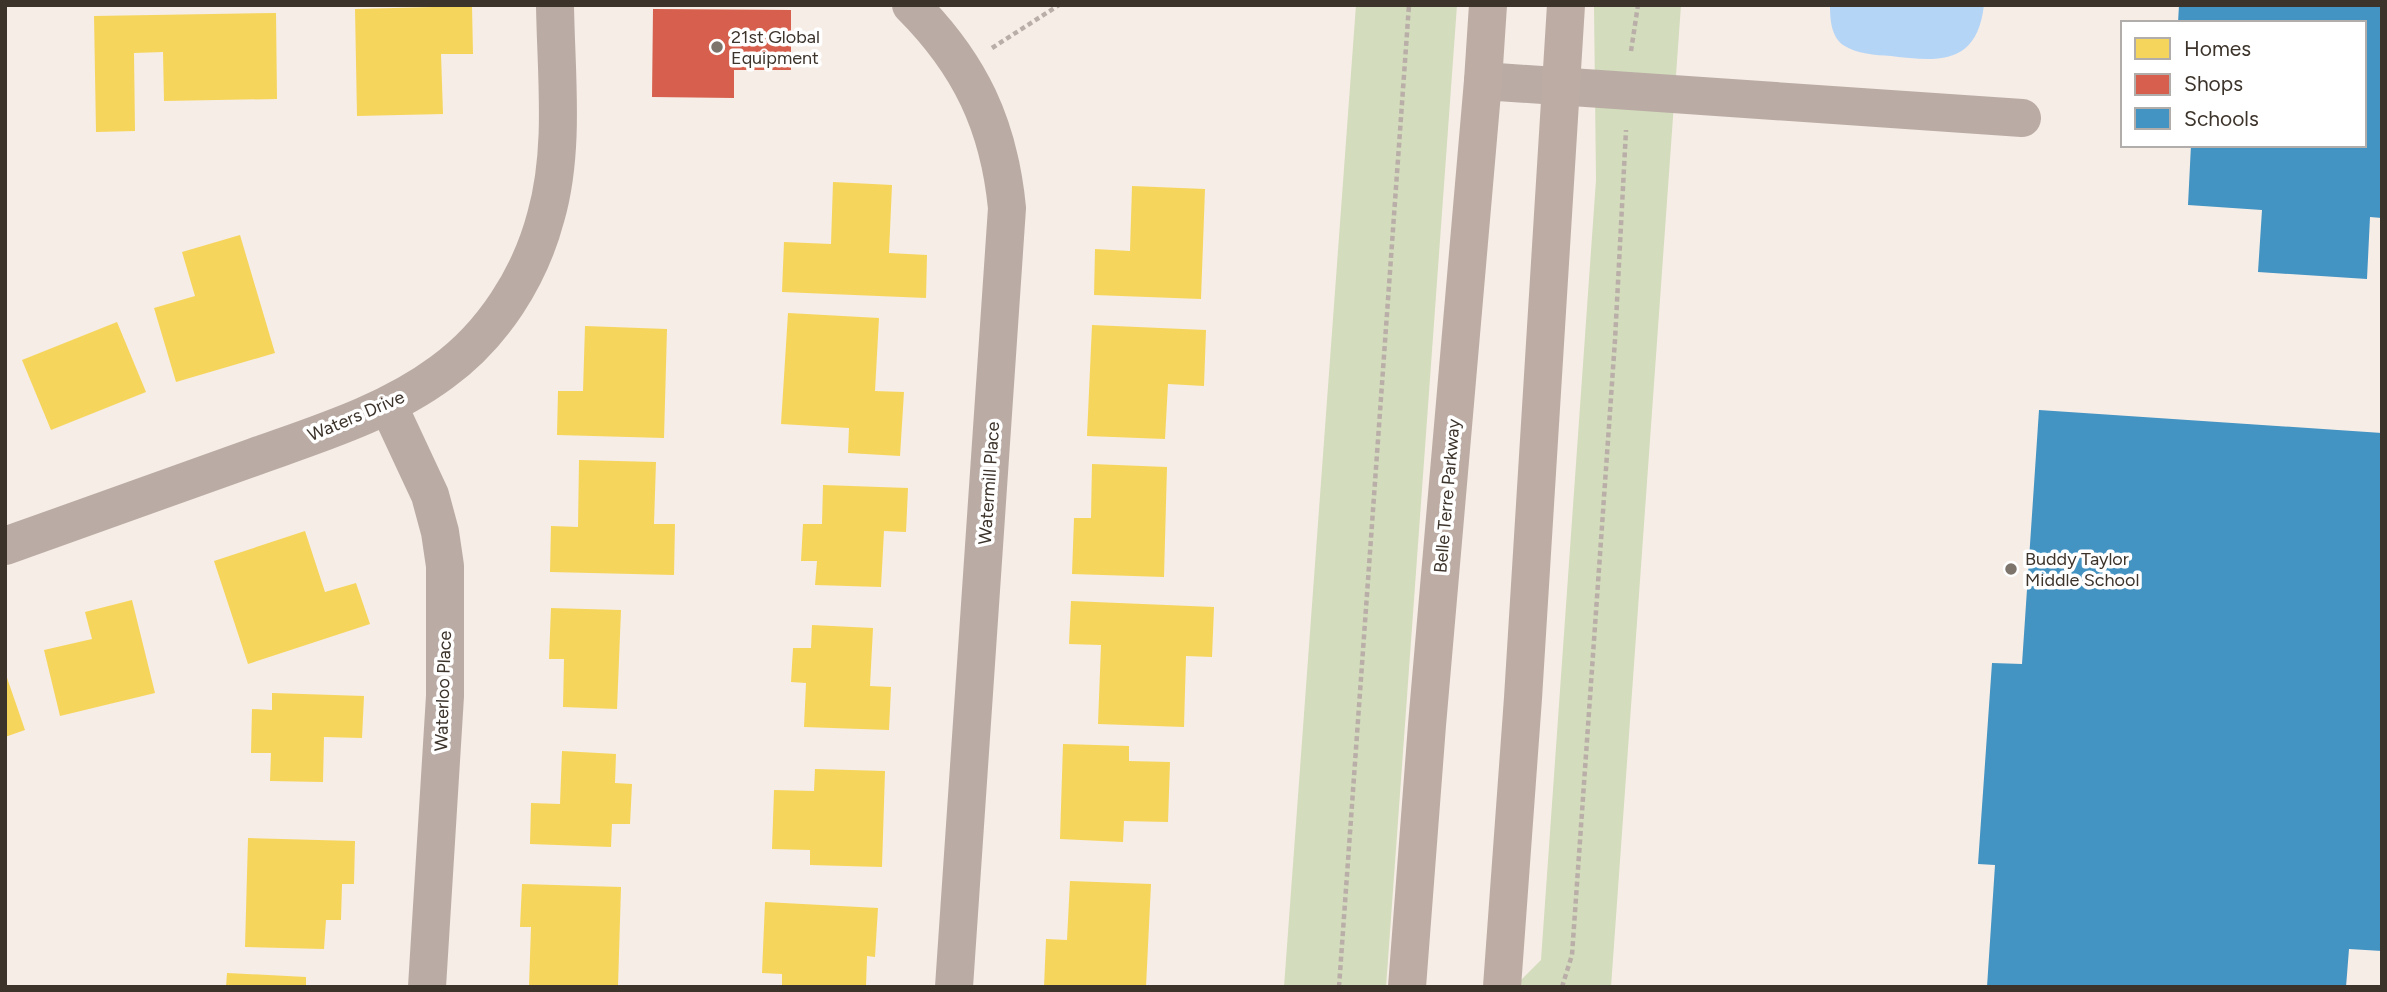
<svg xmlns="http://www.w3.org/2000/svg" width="2387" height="992" viewBox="0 0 2387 992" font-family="Figtree,sans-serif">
	<rect width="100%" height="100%" fill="#f6ede6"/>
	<g fill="#d3dcbc">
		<path d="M1356,5H1457L1386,987H1284Z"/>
		<path d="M1594,5H1681L1611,987H1518V983L1541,960L1596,180Z"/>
	</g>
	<path fill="#b5d5f7" d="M1830,5H1984C1977,65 1939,62 1891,56C1875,55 1857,54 1843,45C1831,36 1830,19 1830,5Z"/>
	<g fill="#f6d55c">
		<path d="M472,6L473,54H441L443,114L357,116L355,9Z"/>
		<path d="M276,13L277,99L164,101L163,52L134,53L135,131L96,132L94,16Z"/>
		<path d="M833,182L892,185L889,253L927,255L926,298L782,292L784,242L831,244Z"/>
		<path d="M1132,186L1205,189L1201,299L1094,295L1095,249L1130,251Z"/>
		<path d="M240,235L275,353L176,382L154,308L195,296L182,252Z"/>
		<path d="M788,313L879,318L875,391L904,392L900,456L848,453L849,428L781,424Z"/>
		<path d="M117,322L146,392L51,430L22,360Z"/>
		<path d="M1092,325L1206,330L1204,386L1168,384L1165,439L1087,436Z"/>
		<path d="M585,326L667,329L664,438L557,435L558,391H583Z"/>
		<path d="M579,460L656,462L654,524H675L674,575L550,572L551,526L578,527Z"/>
		<path d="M1092,464L1167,467L1164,577L1072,574L1074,518H1091Z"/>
		<path d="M823,485L908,488L906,532L884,531L881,587L815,585L817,561H801L803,524H822Z"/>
		<path d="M305,531L325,592L356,583L370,624L248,664L214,561Z"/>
		<path d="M132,600L155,693L60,716L44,650L92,639L85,612Z"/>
		<path d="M1071,601L1214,607L1212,657L1186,656L1184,727L1098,724L1101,645L1069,644Z"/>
		<path d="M551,608L621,610L617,709L563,707L564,659H549Z"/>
		<path d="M812,625L873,628L870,686L891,687L889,730L804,727L806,683L791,682L793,648H811Z"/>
		<path d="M5,672L25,730L5,737Z"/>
		<path d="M272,693L364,696L362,738L324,737L323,782L270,781L271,753H251L252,709L272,710Z"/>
		<path d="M1063,744L1129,746V761L1170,762L1168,822L1124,821L1123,842L1060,839Z"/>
		<path d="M562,751L616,754L615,783L632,784L630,824H612L611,847L530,844L531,803L560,804Z"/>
		<path d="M815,769L885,771L882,867L810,865V850L772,849L774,790L814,791Z"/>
		<path d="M248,838L355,841L354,884H342L341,920H326L324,949L245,947Z"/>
		<path d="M1070,881L1151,884L1146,987H1044L1046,939L1067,940Z"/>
		<path d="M522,884L621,887L618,987H529L531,927H520Z"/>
		<path d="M765,902L878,908L875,957L867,956L866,987H782V974L762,973Z"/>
		<path d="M227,973L306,977V987H226Z"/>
	</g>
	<path fill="#d6604d" d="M653,9L791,10V70H734V98L652,97Z"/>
	<g fill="#4393c3">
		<path d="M2179,5H2382V218L2370,217L2367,279L2258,272L2262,210L2188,205L2191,145H2364V23H2178Z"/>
		<path d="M2039,410L2382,433V951L2349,949L2346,987H1987L1995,865L1978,864L1992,663L2022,664Z"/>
	</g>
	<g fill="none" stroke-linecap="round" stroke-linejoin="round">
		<g stroke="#baaea9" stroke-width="4.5" stroke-dasharray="5 3.5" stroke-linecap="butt">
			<path d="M992,48L1059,5"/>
			<path d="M1631,51L1638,5"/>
			<path d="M1339,987L1409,5"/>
			<path d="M1562,987L1572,955L1615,340L1626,130"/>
		</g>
		<g stroke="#baaca5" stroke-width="38">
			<path d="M911,5C970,64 999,125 1007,208L954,987"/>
			<path d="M1483,81L2022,118"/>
			<path d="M388,405L430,495L440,532L445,566V696L427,987"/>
			<path d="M5,546C88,517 171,487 254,457C318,434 387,413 442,372C493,335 530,277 546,216C565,149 556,74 555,5"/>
		</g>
		<g stroke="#bcaca4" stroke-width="38">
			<path d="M1407,987L1427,725L1483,81L1488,5"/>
			<path d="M1502,987L1523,698L1566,5"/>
		</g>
	</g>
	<g fill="#7d746c" stroke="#fff" stroke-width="2.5">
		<circle cx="717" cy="47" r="7"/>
		<circle cx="2011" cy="569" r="7"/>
	</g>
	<g text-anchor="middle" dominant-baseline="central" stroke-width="7" stroke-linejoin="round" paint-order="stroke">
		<g font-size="18" fill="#3c332b" stroke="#fff" text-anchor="start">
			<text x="731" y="37">21st Global<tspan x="731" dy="21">Equipment</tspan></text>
			<text x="2025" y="559">Buddy Taylor<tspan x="2025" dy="21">Middle School</tspan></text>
		</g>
		<g font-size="18" fill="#3c332b" stroke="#fff">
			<text transform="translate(356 416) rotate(-23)">Waters Drive</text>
			<text transform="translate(989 483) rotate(-86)">Watermill Place</text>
			<text transform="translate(1447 496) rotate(-85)">Belle Terre Parkway</text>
			<text transform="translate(443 691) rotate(-88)">Waterloo Place</text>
		</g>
	</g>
	<rect width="2387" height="992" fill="none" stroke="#3c332b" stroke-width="14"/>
	<rect x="2121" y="21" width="245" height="126" fill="#ffffff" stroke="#b1adaa" stroke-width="2"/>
	<rect x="2135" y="38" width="35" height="21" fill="#f6d55c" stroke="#b1adaa" stroke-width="2"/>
	<text x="2184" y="56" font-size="21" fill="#3c332b">Homes</text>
	<rect x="2135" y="74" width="35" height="21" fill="#d6604d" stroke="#b1adaa" stroke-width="2"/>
	<text x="2184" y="91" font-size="21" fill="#3c332b">Shops</text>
	<rect x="2135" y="108" width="35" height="21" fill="#4393c3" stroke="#b1adaa" stroke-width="2"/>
	<text x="2184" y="126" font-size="21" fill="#3c332b">Schools</text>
</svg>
